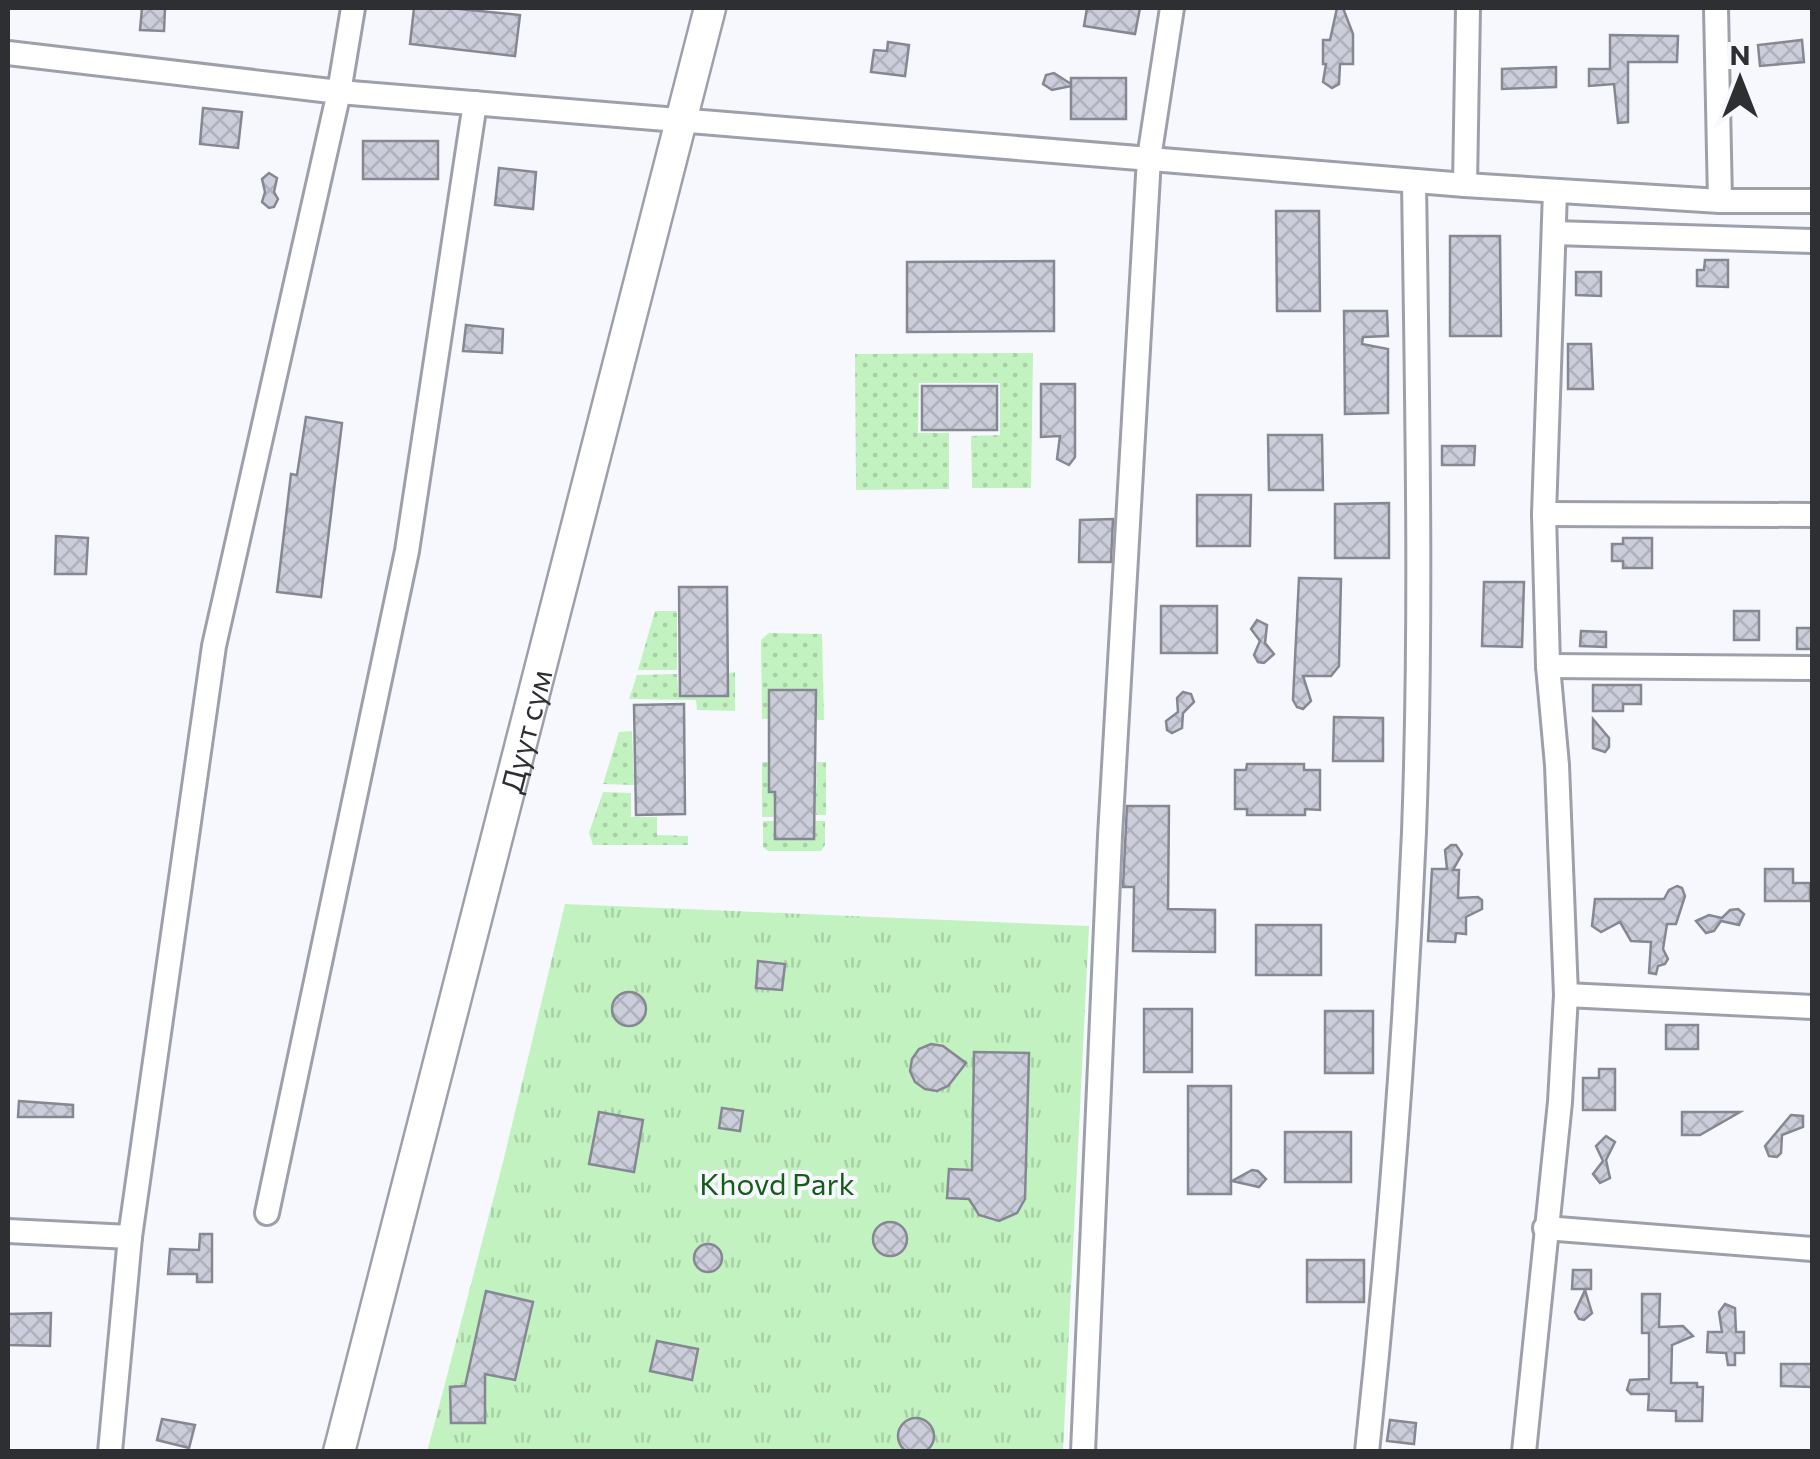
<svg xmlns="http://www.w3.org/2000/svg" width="1820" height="1459" viewBox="0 0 1820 1459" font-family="Commissioner,sans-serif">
	<defs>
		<pattern id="grass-dots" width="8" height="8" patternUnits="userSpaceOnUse" patternTransform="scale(2.5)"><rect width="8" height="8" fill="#c2f2c0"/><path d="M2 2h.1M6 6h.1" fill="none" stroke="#a7d0a5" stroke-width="1.8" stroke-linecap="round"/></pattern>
		<pattern id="park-tufts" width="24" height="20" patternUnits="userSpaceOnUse" patternTransform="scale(2.5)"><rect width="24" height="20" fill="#c2f2c0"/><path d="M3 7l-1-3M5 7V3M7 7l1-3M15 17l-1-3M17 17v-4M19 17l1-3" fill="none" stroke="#a7d0a5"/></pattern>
		<pattern id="building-cross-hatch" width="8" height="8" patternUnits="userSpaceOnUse" patternTransform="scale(2.5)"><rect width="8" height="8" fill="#cbceda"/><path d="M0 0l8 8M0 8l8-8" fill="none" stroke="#afb1bc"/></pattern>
	</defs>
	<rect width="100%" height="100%" fill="#f7f8fd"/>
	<g fill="url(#grass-dots)">
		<path d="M1033,353L1031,488H972L971,436L1000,435V383H919L918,433H949V489L856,490L855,354Z"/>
		<path d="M655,611H677V670H638Z"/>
		<path d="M769,633L822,634L824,720H817L816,689H768V719H762L761,640Z"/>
		<path d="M735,672V711L697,710L696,700L629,699L637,675L677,674L679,697H728L729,673Z"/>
		<path d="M632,731L634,785L603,784L619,732Z"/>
		<path d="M762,762H768L769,793H816L817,762H826V815H816L815,811H774L773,817H762Z"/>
		<path d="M603,792L631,793V817H657V835L688,836V845H593L589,833Z"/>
		<path d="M763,821H774L775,840H815V821H825V845L821,851H768L763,847Z"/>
	</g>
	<path fill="url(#park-tufts)" d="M565,904L1089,926L1063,1451L427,1452L503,1162Z"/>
	<g fill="url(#building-cross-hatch)" stroke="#858892" stroke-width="2.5">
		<path d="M142,8H165L164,31L140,30Z"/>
		<path d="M414,8H449L520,15L515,56L410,44Z"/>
		<path d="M1087,8H1140L1135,34L1084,26Z"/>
		<path d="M1337,8H1343L1353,34V64H1340L1339,84L1332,88L1323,82L1326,64H1323V40H1330Z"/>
		<path d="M1610,35L1678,36L1677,62H1628V122L1618,123L1614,84L1589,86V69H1610Z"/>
		<path d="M1802,40L1804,62L1760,66L1758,45Z"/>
		<path d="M888,42L909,45L905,76L871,72L874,50L887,51Z"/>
		<path d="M1556,67V87L1502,89V69Z"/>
		<path d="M1054,73L1071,84V78H1126V119H1071V86L1052,90L1043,84L1046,75Z"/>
		<path d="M203,108L242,112L238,148L200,144Z"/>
		<rect x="363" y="141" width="75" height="38"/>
		<path d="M499,168L536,172L533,209L495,205Z"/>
		<path d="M269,173L277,178L274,192L278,199L274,207L269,208L262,202L265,192L262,179Z"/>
		<path d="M1276,211H1319L1320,311H1277Z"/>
		<path d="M1450,236H1500L1501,336H1450Z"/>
		<path d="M1705,260H1728V287L1697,286V270H1704Z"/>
		<path d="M1054,261V331L907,332V262Z"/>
		<path d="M1576,272H1601V296L1576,295Z"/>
		<path d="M1344,311H1387L1388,336L1363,337L1362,344L1388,349V413L1345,414Z"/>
		<path d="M466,325L503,329L502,353L463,351Z"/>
		<path d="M1568,344H1591L1593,389H1568Z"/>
		<path d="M1041,384H1075V457L1069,465L1057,459L1060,436L1041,437Z"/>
		<rect x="922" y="386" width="75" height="44"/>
		<path d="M306,417L342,423L321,597L277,592L291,474L297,475Z"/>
		<path d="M1268,435H1322L1323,490H1269Z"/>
		<path d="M1442,446H1475L1474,465H1442Z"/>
		<path d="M1197,495H1251L1250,546H1197Z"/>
		<path d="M1389,503V558H1335V504Z"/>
		<path d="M1113,519L1111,562H1079L1080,520Z"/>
		<path d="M56,536L88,538L86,574H55Z"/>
		<path d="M1623,538H1652V568H1623V561H1612V544H1623Z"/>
		<path d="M1299,578L1341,579L1339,666L1331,676H1303L1311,701L1303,709L1297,707L1293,700Z"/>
		<path d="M1484,582H1524L1522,647L1482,646Z"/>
		<path d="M679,587H727L728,696H680Z"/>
		<rect x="1161" y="606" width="56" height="47"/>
		<rect x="1734" y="611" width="25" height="29"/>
		<path d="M1257,620L1267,625L1265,643L1274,654L1264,663L1258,662L1254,655L1260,641L1251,629Z"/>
		<rect x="1797" y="628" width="15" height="21"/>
		<path d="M1581,631L1606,632V647L1580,646Z"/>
		<path d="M1593,685H1641V704H1623V711H1593Z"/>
		<path d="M769,690H816L814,839H775V792H769Z"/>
		<path d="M1183,692L1191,694L1194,702L1183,713L1182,728L1172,733L1167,730L1166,721L1178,712L1177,698Z"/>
		<path d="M684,704L685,814L636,815L634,705Z"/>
		<path d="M1334,717L1383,718V761H1333Z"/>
		<path d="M1593,719L1609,738V747L1605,752L1593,748Z"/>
		<path d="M1247,764H1304V770H1320V810L1305,809V815H1247V809H1235V770H1246Z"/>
		<path d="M1127,806H1169L1168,909L1215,910V952L1133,951L1134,887H1123Z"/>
		<path d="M1456,845L1462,854L1453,870H1459L1458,898L1478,897L1482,900V909L1466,917V934L1456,933L1455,942L1428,941L1432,869H1447L1445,850L1451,845Z"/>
		<path d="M1765,869H1793V883H1810V901H1765Z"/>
		<path d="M1677,886L1682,888L1685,896L1676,924H1667L1663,949L1668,959L1665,964L1658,966L1656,974L1649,973L1651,942L1631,941L1620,922L1601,932L1592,926L1595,899H1664L1669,890Z"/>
		<path d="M1738,909L1744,914L1739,925L1721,921L1714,931L1706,933L1696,921L1709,915L1722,918L1730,910Z"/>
		<rect x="1256" y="925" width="65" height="50"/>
		<path d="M758,961L785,964L782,990L756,988Z"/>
		<circle cx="629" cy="1009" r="17"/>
		<rect x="1144" y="1009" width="48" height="63"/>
		<rect x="1325" y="1011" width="48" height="62"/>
		<rect x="1666" y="1025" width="32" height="24"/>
		<path d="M931,1044L943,1046L966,1063L948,1086L937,1091L925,1089L915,1082L910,1071L912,1059L919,1049Z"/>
		<path d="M974,1052L1029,1053L1025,1199L1017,1213L999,1221L979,1215L969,1199L947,1198L949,1169L972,1170Z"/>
		<path d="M1599,1069H1615V1110H1583V1078H1599Z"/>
		<rect x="1188" y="1086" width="43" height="108"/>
		<path d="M19,1101L73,1105V1117H18Z"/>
		<path d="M722,1108L743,1111L740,1131L719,1128Z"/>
		<path d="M599,1112L643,1120L634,1172L589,1164Z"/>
		<path d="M1682,1112H1740L1700,1135H1682Z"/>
		<path d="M1791,1115L1803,1116V1127L1782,1135L1781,1153L1777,1157L1769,1156L1765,1146Z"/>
		<rect x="1285" y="1132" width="66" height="50"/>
		<path d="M1606,1136L1615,1142L1606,1160L1610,1178L1600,1183L1593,1174L1603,1161L1596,1146Z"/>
		<path d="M1252,1170L1258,1171L1266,1179L1259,1187L1232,1181Z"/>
		<circle cx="890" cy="1239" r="17"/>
		<path d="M200,1234H212V1282H197V1274H168L170,1249L199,1250Z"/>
		<circle cx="708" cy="1258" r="14"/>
		<rect x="1307" y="1260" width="57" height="42"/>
		<path d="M1573,1270H1591V1289H1572Z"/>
		<path d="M1585,1290L1592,1313L1584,1320L1579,1319L1575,1312Z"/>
		<path d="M486,1291L533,1302L515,1380L485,1374V1423H451L450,1387L465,1386Z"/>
		<path d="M1642,1294H1660L1659,1327L1683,1326L1693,1336L1672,1345L1671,1383H1697V1387H1703L1702,1421H1676V1411L1648,1410L1649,1394H1631L1627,1390L1630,1380L1649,1379V1333H1642Z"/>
		<path d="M1725,1304L1735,1308L1736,1332H1744V1353H1735V1365H1728L1726,1353L1707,1352L1708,1332H1722L1719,1312Z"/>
		<path d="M51,1313L50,1346L8,1345V1314Z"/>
		<path d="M657,1341L698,1349L692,1380L650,1371Z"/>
		<path d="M1781,1364H1812V1387L1781,1386Z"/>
		<circle cx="916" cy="1436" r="18"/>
		<path d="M162,1419L195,1425L189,1448L157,1440Z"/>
		<path d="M1390,1420L1416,1423L1414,1444L1387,1441Z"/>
	</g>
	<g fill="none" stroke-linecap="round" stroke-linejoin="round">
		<defs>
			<g id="street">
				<path d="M353,8L339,92L1465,185L1720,201H1812"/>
				<path d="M1716,8L1720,201"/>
				<path d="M8,53L339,92L214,646L130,1237L110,1452"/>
				<path d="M1465,185L1468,8"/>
				<path d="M1554,233L1812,241"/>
				<path d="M1544,514L1812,515"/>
				<path d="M1548,666L1812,668"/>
				<path d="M1566,995L1812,1007"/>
				<path d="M267,1213L407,551L475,103"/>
				<path d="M1545,1228L1812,1249"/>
				<path d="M8,1231L130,1237"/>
				<path d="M1083,1452L1110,836L1149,158L1172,8"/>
				<path d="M1367,1452C1389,1246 1405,1039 1414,832C1422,615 1417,398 1414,181"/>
				<path d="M1524,1452L1560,1102L1566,995L1557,765L1548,666L1544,514L1555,191"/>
			</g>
			<g id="secondary">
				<path id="s1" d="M339,1452L710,8"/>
			</g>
		</defs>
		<use href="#street" stroke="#9da0ab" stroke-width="28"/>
		<use href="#secondary" stroke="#9da0ab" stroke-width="35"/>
		<use href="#street" stroke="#fff" stroke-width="22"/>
		<use href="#secondary" stroke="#fff" stroke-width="30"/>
	</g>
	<g text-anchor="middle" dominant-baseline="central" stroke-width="8" stroke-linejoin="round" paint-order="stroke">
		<g font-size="30" fill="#2e2f33" stroke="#f7f8fd">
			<text stroke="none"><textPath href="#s1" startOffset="745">Дуут сум</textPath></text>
		</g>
		<g font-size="30" fill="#165d1b" stroke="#f7f8fd">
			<text x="777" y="1182">Khovd Park</text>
		</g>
	</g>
	<rect width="1820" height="1459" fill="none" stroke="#2e2f33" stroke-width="20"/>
	<g transform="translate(1740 80)" stroke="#f7f8fd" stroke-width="8" paint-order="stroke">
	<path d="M0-8L18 38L0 25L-18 38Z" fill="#2e2f33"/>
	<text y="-15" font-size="28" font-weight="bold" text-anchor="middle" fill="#2e2f33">N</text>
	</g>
</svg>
